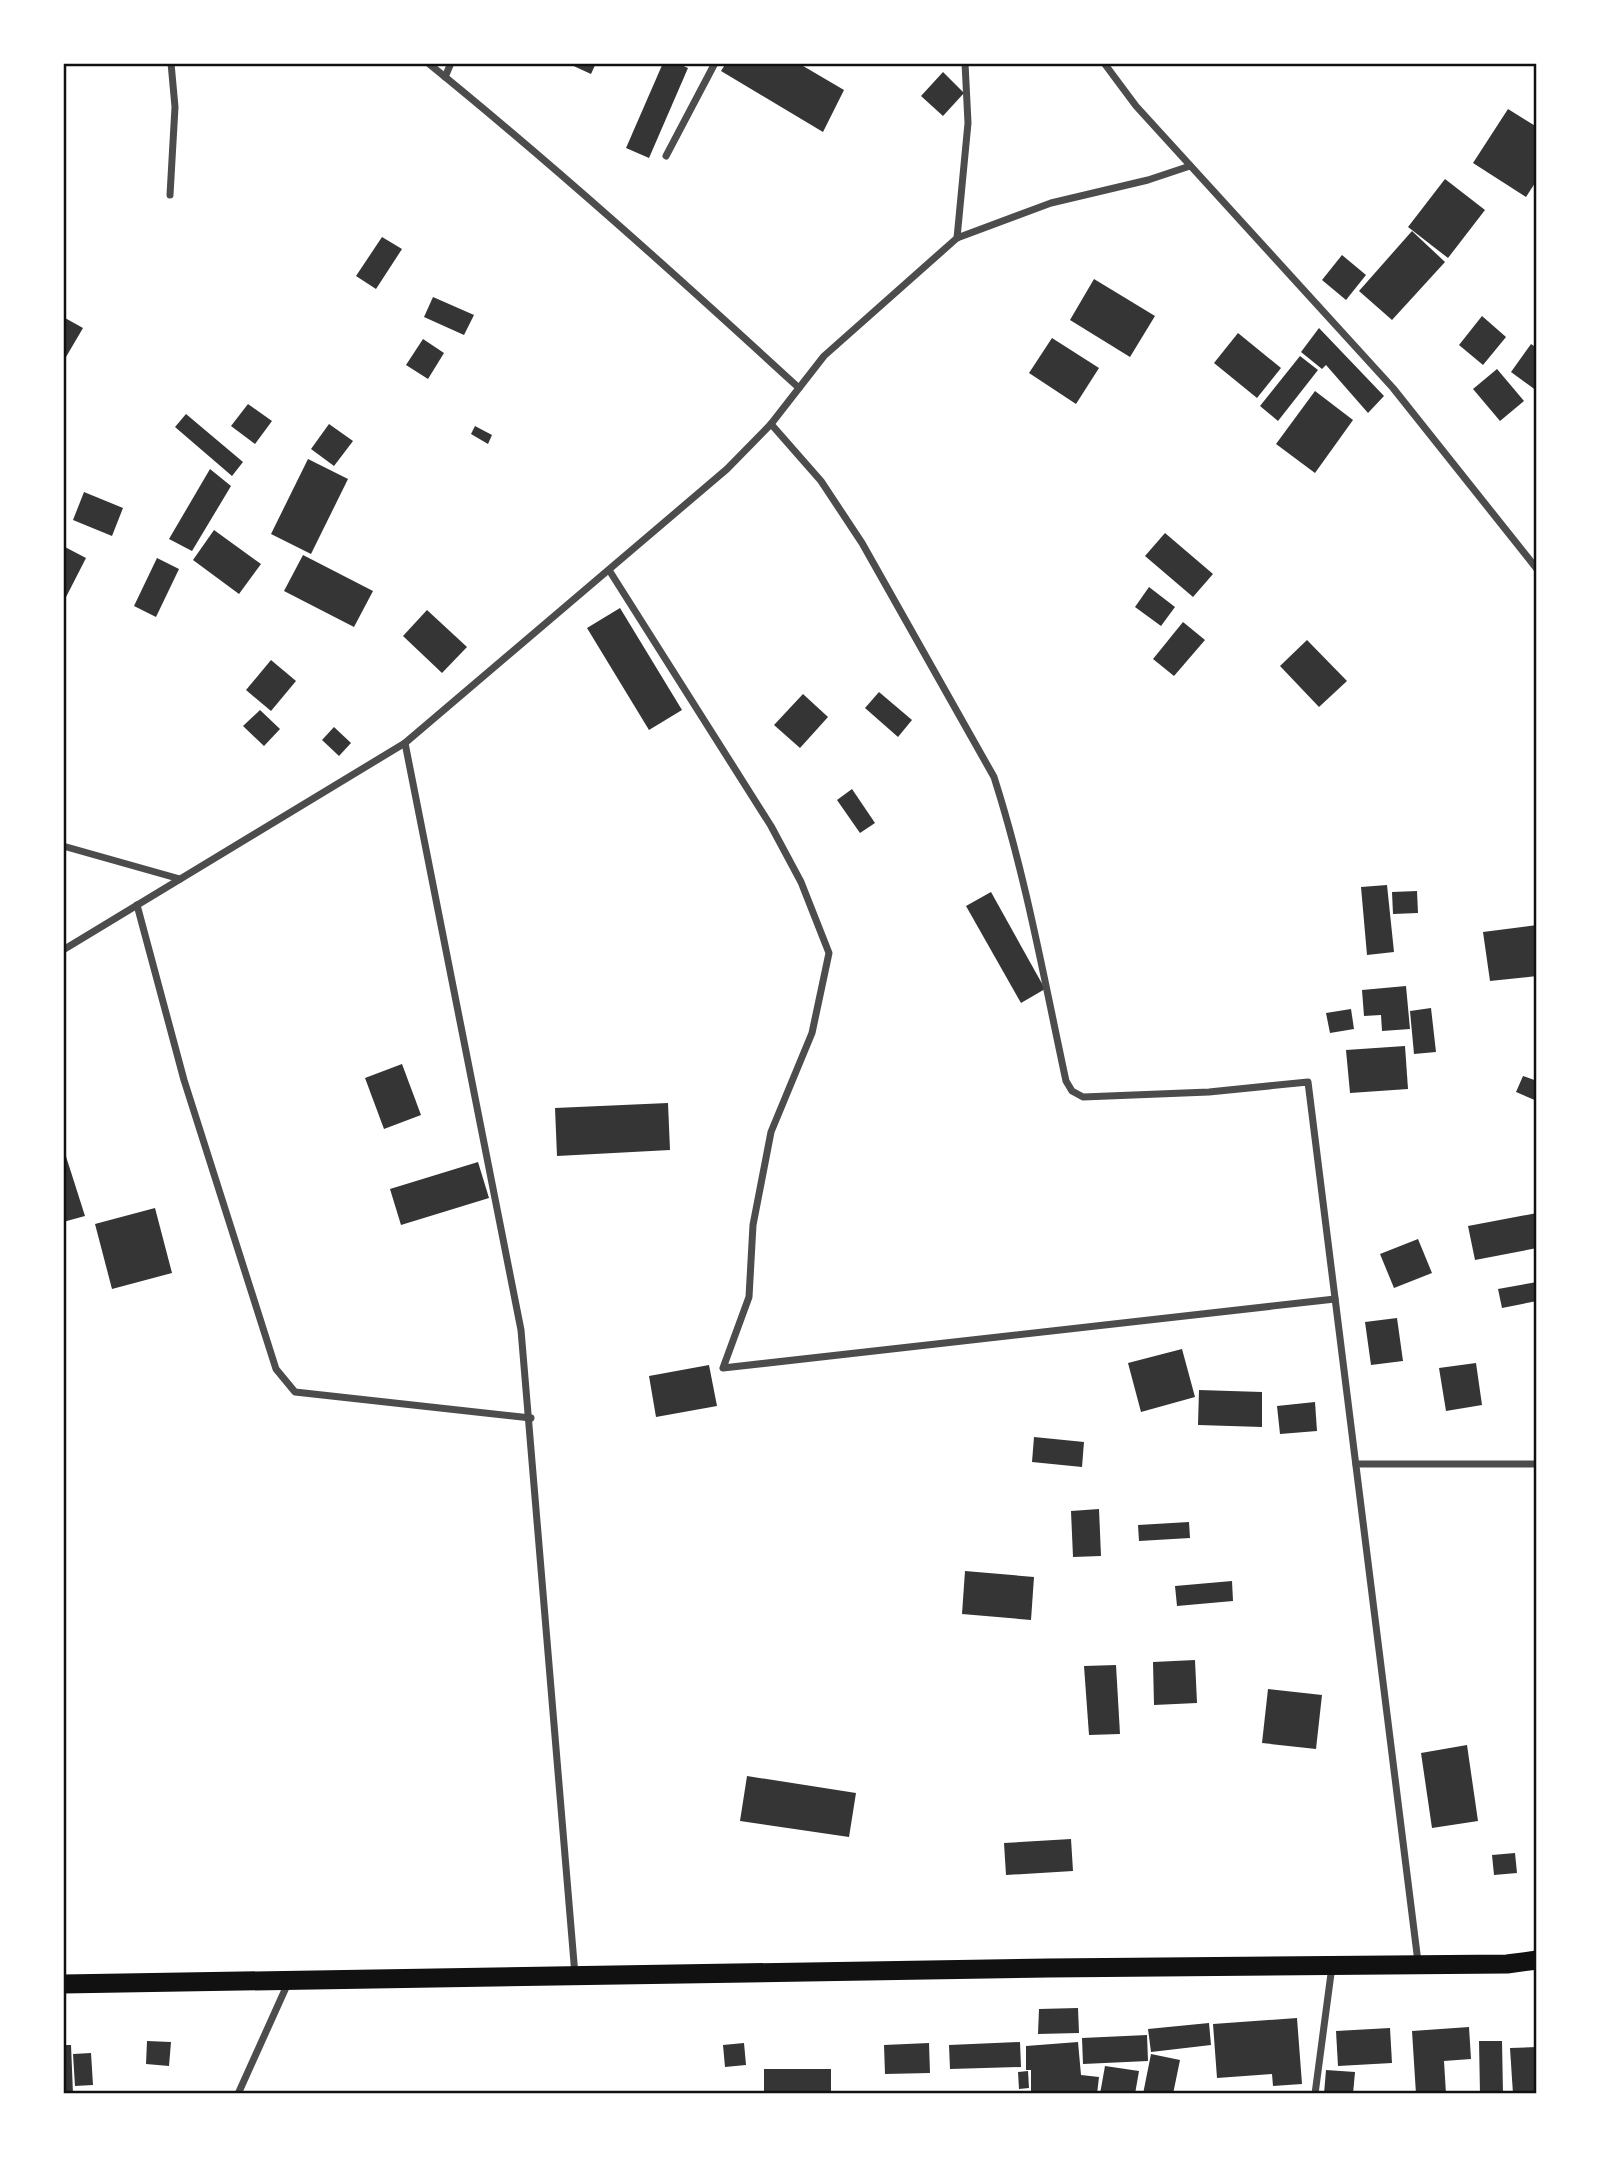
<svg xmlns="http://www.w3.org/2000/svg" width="1600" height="2157" viewBox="0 0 1600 2157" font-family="'Roboto Condensed',sans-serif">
	<rect width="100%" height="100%" fill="#fff"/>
	<g fill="#353535">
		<path d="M567,63H596L591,74Z"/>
		<path d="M663,63H677L688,68L649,158L626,148Z"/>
		<path d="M726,63H798L844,90L823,132L721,71Z"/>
		<path d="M943,72L964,93L943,116L921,96Z"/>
		<path d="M1508,109L1537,127V180L1526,197L1473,163Z"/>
		<path d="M1445,179L1485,210L1448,258L1408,227Z"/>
		<path d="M1412,231L1445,262L1392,320L1359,291Z"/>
		<path d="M382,237L402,249L376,289L356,276Z"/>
		<path d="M1342,255L1366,275L1346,300L1322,280Z"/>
		<path d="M1094,279L1155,316L1130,357L1070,320Z"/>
		<path d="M433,297L474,315L464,335L424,317Z"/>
		<path d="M1482,316L1506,337L1483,365L1459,345Z"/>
		<path d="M65,318L83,328L66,357L63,355Z"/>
		<path d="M1319,328L1384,396L1368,413L1326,365L1322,369L1301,352Z"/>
		<path d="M1238,333L1281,368L1257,398L1214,363Z"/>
		<path d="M1052,338L1099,368L1076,404L1029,373Z"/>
		<path d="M423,339L444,353L428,379L406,365Z"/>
		<path d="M1531,344L1537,348V391L1511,372Z"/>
		<path d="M1300,356L1318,370L1278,421L1260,406Z"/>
		<path d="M1497,369L1524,401L1500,421L1473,389Z"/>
		<path d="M1315,391L1353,420L1315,473L1276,444Z"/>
		<path d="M248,404L272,421L255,444L231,426Z"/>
		<path d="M186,414L243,462L232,476L175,427Z"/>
		<path d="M329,424L353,441L334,466L311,449Z"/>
		<path d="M475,426L492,435L488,444L471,434Z"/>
		<path d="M308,459L348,479L311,554L271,534Z"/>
		<path d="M210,469L231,486L192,551L169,539Z"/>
		<path d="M84,492L123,508L112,536L73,520Z"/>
		<path d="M214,530L261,564L239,594L193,560Z"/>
		<path d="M1165,533L1213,574L1193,597L1145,556Z"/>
		<path d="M63,546L86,558L63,603Z"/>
		<path d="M303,555L373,591L354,627L284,591Z"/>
		<path d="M157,558L179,569L156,617L134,606Z"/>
		<path d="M1149,587L1175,607L1161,626L1135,607Z"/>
		<path d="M620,608L682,710L649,730L587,628Z"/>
		<path d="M427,610L467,647L442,673L403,636Z"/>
		<path d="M1183,622L1205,640L1174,676L1153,659Z"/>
		<path d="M1307,640L1347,681L1319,707L1280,666Z"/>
		<path d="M271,660L296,681L271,711L246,690Z"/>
		<path d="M879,692L912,720L898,737L865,708Z"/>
		<path d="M803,694L828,717L800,748L774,725Z"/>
		<path d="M260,710L280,729L264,746L243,726Z"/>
		<path d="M334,727L351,743L339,756L322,740Z"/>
		<path d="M852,789L875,823L860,833L837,800Z"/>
		<path d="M1387,885L1394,952L1367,955L1361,887Z"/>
		<path d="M1417,891L1418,913L1393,914L1392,892Z"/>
		<path d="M991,892L1045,989L1021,1003L966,906Z"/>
		<path d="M1537,925V976L1490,981L1483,932Z"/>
		<path d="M1406,986L1410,1029L1382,1031L1381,1015L1364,1016L1362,990Z"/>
		<path d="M1431,1008L1436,1052L1414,1054L1410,1011Z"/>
		<path d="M1351,1009L1354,1029L1330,1033L1326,1013Z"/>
		<path d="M1405,1046L1408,1089L1350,1093L1346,1050Z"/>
		<path d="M402,1064L421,1115L384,1129L365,1078Z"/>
		<path d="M1523,1076L1537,1081V1101L1516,1092Z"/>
		<path d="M668,1103L670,1150L557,1156L555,1108Z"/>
		<path d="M63,1147L85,1216L63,1222Z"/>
		<path d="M478,1162L489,1198L401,1225L390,1189Z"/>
		<path d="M155,1208L172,1273L112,1289L95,1224Z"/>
		<path d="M1537,1213V1248L1475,1260L1468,1226Z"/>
		<path d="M1418,1239L1432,1273L1394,1288L1380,1254Z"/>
		<path d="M1537,1282V1301L1502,1308L1498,1289Z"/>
		<path d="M1397,1318L1403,1361L1371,1365L1365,1322Z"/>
		<path d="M1182,1349L1195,1397L1141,1412L1128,1363Z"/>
		<path d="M1476,1363L1482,1405L1446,1411L1439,1368Z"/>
		<path d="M709,1365L717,1406L656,1417L649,1376Z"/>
		<path d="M1199,1390L1262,1392V1427L1198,1425Z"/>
		<path d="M1315,1402L1317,1431L1280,1434L1277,1406Z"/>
		<path d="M1034,1437L1084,1442L1082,1467L1032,1462Z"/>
		<path d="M1099,1509L1101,1556L1073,1557L1071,1511Z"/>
		<path d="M1189,1522L1190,1538L1139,1541L1138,1525Z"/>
		<path d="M965,1571L1034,1577L1031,1620L962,1614Z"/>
		<path d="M1232,1581L1233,1601L1177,1606L1175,1586Z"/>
		<path d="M1195,1660L1197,1703L1154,1705L1153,1662Z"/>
		<path d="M1116,1665L1120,1734L1089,1735L1084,1666Z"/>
		<path d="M1268,1689L1322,1695L1316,1749L1262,1743Z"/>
		<path d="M1467,1745L1478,1821L1432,1828L1421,1753Z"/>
		<path d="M747,1776L856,1793L849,1837L740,1821Z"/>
		<path d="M1071,1839L1073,1871L1006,1875L1004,1843Z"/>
		<path d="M1515,1853L1517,1873L1494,1875L1492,1855Z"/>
		<path d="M1078,2008L1079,2033L1038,2034L1039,2009Z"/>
		<path d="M1297,2018L1302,2084L1273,2086L1272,2074L1217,2078L1213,2024Z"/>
		<path d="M1209,2023L1211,2045L1151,2052L1148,2029Z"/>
		<path d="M1469,2027L1471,2059L1444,2061L1446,2094H1416L1412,2031Z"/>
		<path d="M1390,2028L1392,2063L1338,2066L1336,2031Z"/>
		<path d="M1147,2035L1148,2061L1083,2064L1082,2038Z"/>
		<path d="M147,2041L171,2042L169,2066L146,2064Z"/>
		<path d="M1479,2041H1502L1503,2094H1480Z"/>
		<path d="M1020,2042L1021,2067L950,2069L949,2045Z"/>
		<path d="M1078,2042L1081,2075L1099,2077L1097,2094H1031V2070H1026V2046Z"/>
		<path d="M744,2043L746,2065L725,2067L723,2045Z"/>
		<path d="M929,2043L930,2073L885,2074L884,2045Z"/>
		<path d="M63,2045H71L73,2094H63Z"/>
		<path d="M1537,2047V2093L1513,2094L1510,2048Z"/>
		<path d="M91,2053L93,2085L75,2086L73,2054Z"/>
		<path d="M1151,2054L1180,2060L1173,2094H1143Z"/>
		<path d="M1105,2066L1139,2071L1135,2094H1100Z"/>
		<rect x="764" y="2069" width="67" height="25"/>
		<path d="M1326,2070L1355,2072L1353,2094H1324Z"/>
		<path d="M1028,2071L1029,2088L1019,2089L1018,2072Z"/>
	</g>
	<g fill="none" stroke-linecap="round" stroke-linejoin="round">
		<g stroke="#4c4c4c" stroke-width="7">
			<path d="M428,63C556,167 678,277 799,388"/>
			<path d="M1104,63L1136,106L1393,388L1537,569"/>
			<path d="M445,77L451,63"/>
			<path d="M666,156L715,63"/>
			<path d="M170,195L175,107L171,63"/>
			<path d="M957,238L968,123L965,63"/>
			<path d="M771,424L821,481L862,543L994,777C1026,877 1044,979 1066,1081L1072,1091L1083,1097L1209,1092L1308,1082L1418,1962"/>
			<path d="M609,570L771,826L801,882L829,953L812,1033L771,1132L753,1225L749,1297L723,1368L1335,1299"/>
			<path d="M405,743L521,1330L575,1975"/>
			<path d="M63,846L180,879"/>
			<path d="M137,905L184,1080L276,1369L295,1392L531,1418"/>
			<path d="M63,950L405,743L727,469L771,424L824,356L957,238L1051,203L1148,180L1190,166"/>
			<path d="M1356,1464H1537"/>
			<path d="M238,2094L288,1983"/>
			<path d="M1315,2094L1332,1966"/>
		</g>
		<path stroke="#111" stroke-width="19" d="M63,1984L1049,1968L1507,1964L1537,1960"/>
	</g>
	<rect width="1600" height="2157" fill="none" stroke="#ffffff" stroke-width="130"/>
	<rect x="65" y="65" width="1470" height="2027" fill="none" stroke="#111" stroke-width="2.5"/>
</svg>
